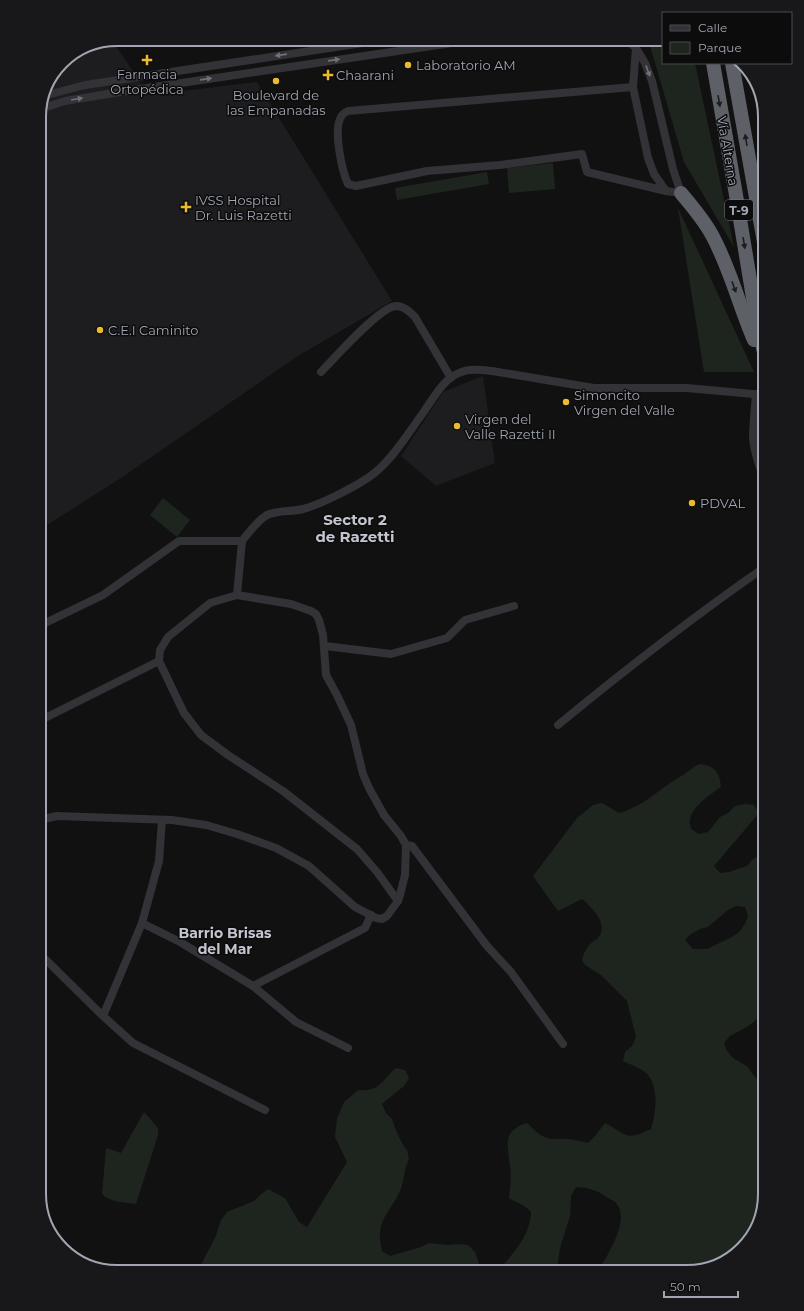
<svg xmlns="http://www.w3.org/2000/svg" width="804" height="1311" viewBox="0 0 804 1311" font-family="Montserrat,sans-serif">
	<rect width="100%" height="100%" fill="#111112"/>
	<g fill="#1d1d1f">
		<path d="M112,40L149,95L257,82L392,301L298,356L121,478L39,530V112L45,87L62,62L87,45Z"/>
		<path d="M483,376L495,463L436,486L401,456L443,392Z"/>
	</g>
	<g fill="#1d251e" fill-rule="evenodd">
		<path d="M648,39H663V63H695L734,247L684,162Z"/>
		<path d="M553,163L555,189L509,193L507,168Z"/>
		<path d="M487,172L489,184L397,200L395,188Z"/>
		<path d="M678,208L754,372H704Z"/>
		<path d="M163,498L190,520L177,537L150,515Z"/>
		<path d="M699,764C714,765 720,772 721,787C711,794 692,806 690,820C689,822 691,827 691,829L699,834L708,832L720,817L728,813L735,806L744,804L754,805L759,813L714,866L720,873L729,872L747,866L753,859L761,855L765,859V867L762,878L765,892V1013L747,1027L730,1036L724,1043L727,1051L733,1058L748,1067L754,1076L765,1086V1194L752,1237L722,1264L687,1272H597C607,1257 631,1219 616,1203C614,1201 611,1199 608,1198C599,1191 588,1187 576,1187L571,1196L570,1216L560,1248L557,1269L560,1272H494L498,1271C513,1253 530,1237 531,1212C525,1205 517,1203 509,1198C510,1188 512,1176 510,1166C508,1145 501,1131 527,1123L540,1135L550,1139H570L588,1143L595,1136L605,1123C627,1134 624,1142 651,1129C656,1113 659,1089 648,1075C642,1068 631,1065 623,1061L625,1052L632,1046L636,1037L627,1001L601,975L585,965L582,960C584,953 586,948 591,943C593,941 596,940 598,938C610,924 591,907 582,899L558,911L533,876L577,818L593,805L602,803L619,813C639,808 656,793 673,781C676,779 680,777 683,775C689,771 693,767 699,764ZM736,906L745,907L748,916L745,924L739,932L732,937L707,949H693L685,940L691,934L700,929L708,927L728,910Z"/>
		<path d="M396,1068L405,1070L409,1078L404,1086L382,1104L386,1113L392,1119L395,1128L402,1143L407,1150L409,1159C404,1169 405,1175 402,1185C398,1202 381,1215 380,1233C379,1238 381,1245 382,1251L390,1256L421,1247L429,1243L448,1245L458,1244L468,1245L475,1252L481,1270L486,1272H197L215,1238L221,1220L227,1212L254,1201L260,1195L268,1189L285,1198L299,1222L307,1227L347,1162L335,1137L337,1119L344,1102L358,1090C381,1092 381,1080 396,1068Z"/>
		<path d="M144,1112L158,1128V1135L136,1204C123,1202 111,1203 102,1194L106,1148L121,1153Z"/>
	</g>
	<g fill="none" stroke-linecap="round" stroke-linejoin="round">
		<g stroke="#323237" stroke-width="8">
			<path d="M626,39L636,48L645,63L652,81L673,169L681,193L666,191L587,172L582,154L500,165L427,171L356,186L348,184C342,171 333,130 341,117C342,114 346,112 348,111L633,87"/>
			<path d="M636,48L633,87L648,158L654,174L666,191"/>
			<path d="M43,96L85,85L389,39"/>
			<path d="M40,109L65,101L120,92L479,39"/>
			<path d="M321,372C334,359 379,307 396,306C404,306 410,312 415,317L451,378"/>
			<path d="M756,394C755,409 753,423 753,438C754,454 760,468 765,482"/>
			<path d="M765,559C761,543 760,528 765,512"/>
			<path d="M39,626L103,595L179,541H242C249,532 257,521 267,515C278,510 291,512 303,509C322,504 364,483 378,470C396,454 409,432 423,413C433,399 443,379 459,373C469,368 482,370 492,371L594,388H687L765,395"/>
			<path d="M325,646L391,654L447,638L465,620L514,606"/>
			<path d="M159,661L184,713L201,735L228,755L283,791L357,849L377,872L398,901"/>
			<path d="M39,721L159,661L160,650L168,637L210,603L237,595L242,541"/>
			<path d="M558,725C626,669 693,617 765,567"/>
			<path d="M39,820L57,816L172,820L206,825L237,834L276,848L309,866L355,907L376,918L382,919L387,916L398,901L400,895L405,875L406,845L401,836L384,815L369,788L363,774L351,725L337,695L326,675L323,635L319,620L316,614L311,611L291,604L237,595"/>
			<path d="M406,845L412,846L487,946L511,972L563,1044"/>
			<path d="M142,923L180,942L253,986L296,1022L348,1048"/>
			<path d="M39,953L103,1016L142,923L159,861L162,820"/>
			<path d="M253,986L365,928L371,915"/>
			<path d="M103,1016L133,1043L265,1110"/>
		</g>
		<g stroke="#5e6068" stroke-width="14">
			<path d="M713,63L736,195L757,322L765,357"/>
			<path d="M732,63L765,248"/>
			<path d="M681,193C692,206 704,220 712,235C730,268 739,305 754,340"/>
		</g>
	</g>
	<defs><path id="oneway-solid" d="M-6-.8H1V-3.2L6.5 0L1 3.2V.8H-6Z"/></defs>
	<g fill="#70727b">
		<use href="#oneway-solid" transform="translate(281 55) rotate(172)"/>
		<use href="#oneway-solid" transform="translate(334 60) rotate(-8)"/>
		<use href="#oneway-solid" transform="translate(648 71) rotate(70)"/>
		<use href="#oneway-solid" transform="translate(206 79) rotate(-8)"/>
		<use href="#oneway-solid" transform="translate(77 99) rotate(-10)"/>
	</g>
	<g fill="#1c1d1f">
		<use href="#oneway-solid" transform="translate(719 101) rotate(80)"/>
		<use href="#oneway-solid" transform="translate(746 140) rotate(-100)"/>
		<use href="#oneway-solid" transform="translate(744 243) rotate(81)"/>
		<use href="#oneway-solid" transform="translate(734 287) rotate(70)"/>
	</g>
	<g fill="#ecba2f" stroke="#0c0c0d" stroke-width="1.5">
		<path d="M145 54h4v4h4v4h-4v4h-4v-4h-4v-4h4z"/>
		<circle cx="408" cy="65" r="4"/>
		<path d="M326 69h4v4h4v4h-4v4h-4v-4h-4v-4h4z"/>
		<circle cx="276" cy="81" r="4"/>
		<path d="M184 201h4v4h4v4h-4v4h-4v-4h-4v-4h4z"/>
		<circle cx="100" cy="330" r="4"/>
		<circle cx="566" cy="402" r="4"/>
		<circle cx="457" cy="426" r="4"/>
		<circle cx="692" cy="503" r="4"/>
	</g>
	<g text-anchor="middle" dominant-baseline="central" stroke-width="3" stroke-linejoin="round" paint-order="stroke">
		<rect fill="#0c0c0d" stroke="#757880" stroke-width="1" x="725" y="200" width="28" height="20" rx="3"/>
		<g font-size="12" font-weight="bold" fill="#a2a6b2">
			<text x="739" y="210">T-9</text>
		</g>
		<g font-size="13" fill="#a2a6b2" stroke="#0c0c0d" text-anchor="start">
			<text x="416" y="65">Laboratorio AM</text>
			<text x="147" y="74" text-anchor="middle">Farmacia<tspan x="147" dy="15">Ortopédica</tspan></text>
			<text x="336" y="75">Chaarani</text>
			<text x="276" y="95" text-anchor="middle">Boulevard de<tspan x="276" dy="15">las Empanadas</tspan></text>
			<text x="195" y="200">IVSS Hospital<tspan x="195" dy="15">Dr. Luis Razetti</tspan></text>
			<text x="108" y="330">C.E.I Caminito</text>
			<text x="574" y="395">Simoncito<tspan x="574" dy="15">Virgen del Valle</tspan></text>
			<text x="465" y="419">Virgen del<tspan x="465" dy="15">Valle Razetti II</tspan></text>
			<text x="700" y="503">PDVAL</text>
		</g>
		<g font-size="13" fill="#a2a6b2" stroke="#0c0c0d">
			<text transform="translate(728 151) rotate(80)">Vía Alterna</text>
		</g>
		<g font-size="14" font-weight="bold" fill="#c3c5cf" stroke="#0c0c0d">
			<text x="225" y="933">Barrio Brisas<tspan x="225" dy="16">del Mar</tspan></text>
		</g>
		<g font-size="15" font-weight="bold" fill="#c3c5cf" stroke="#0c0c0d">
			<text x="355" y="519">Sector 2<tspan x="355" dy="17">de Razetti</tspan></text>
		</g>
	</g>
	<path d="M0 0H804V1311H0ZM117 46H687A71 71 0 0 1 758 117V1194A71 71 0 0 1 687 1265H117A71 71 0 0 1 46 1194V117A71 71 0 0 1 117 46Z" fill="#18181a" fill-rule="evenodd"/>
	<path fill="none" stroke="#a2a6b2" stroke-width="2" d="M117 46H687A71 71 0 0 1 758 117V1194A71 71 0 0 1 687 1265H117A71 71 0 0 1 46 1194V117A71 71 0 0 1 117 46Z"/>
	<rect x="662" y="12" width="130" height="52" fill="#0c0c0d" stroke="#484a4f"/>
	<rect x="670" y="25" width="20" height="6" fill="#323237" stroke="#484a4f"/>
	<text x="698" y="32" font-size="12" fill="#a2a6b2">Calle</text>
	<rect x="670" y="42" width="20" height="12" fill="#1d251e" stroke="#484a4f"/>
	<text x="698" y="52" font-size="12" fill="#a2a6b2">Parque</text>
	<path d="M664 1291v6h74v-6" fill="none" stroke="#a2a6b2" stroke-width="2"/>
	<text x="670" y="1291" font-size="12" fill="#a2a6b2" stroke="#0c0c0d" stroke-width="3" paint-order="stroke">50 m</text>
</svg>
